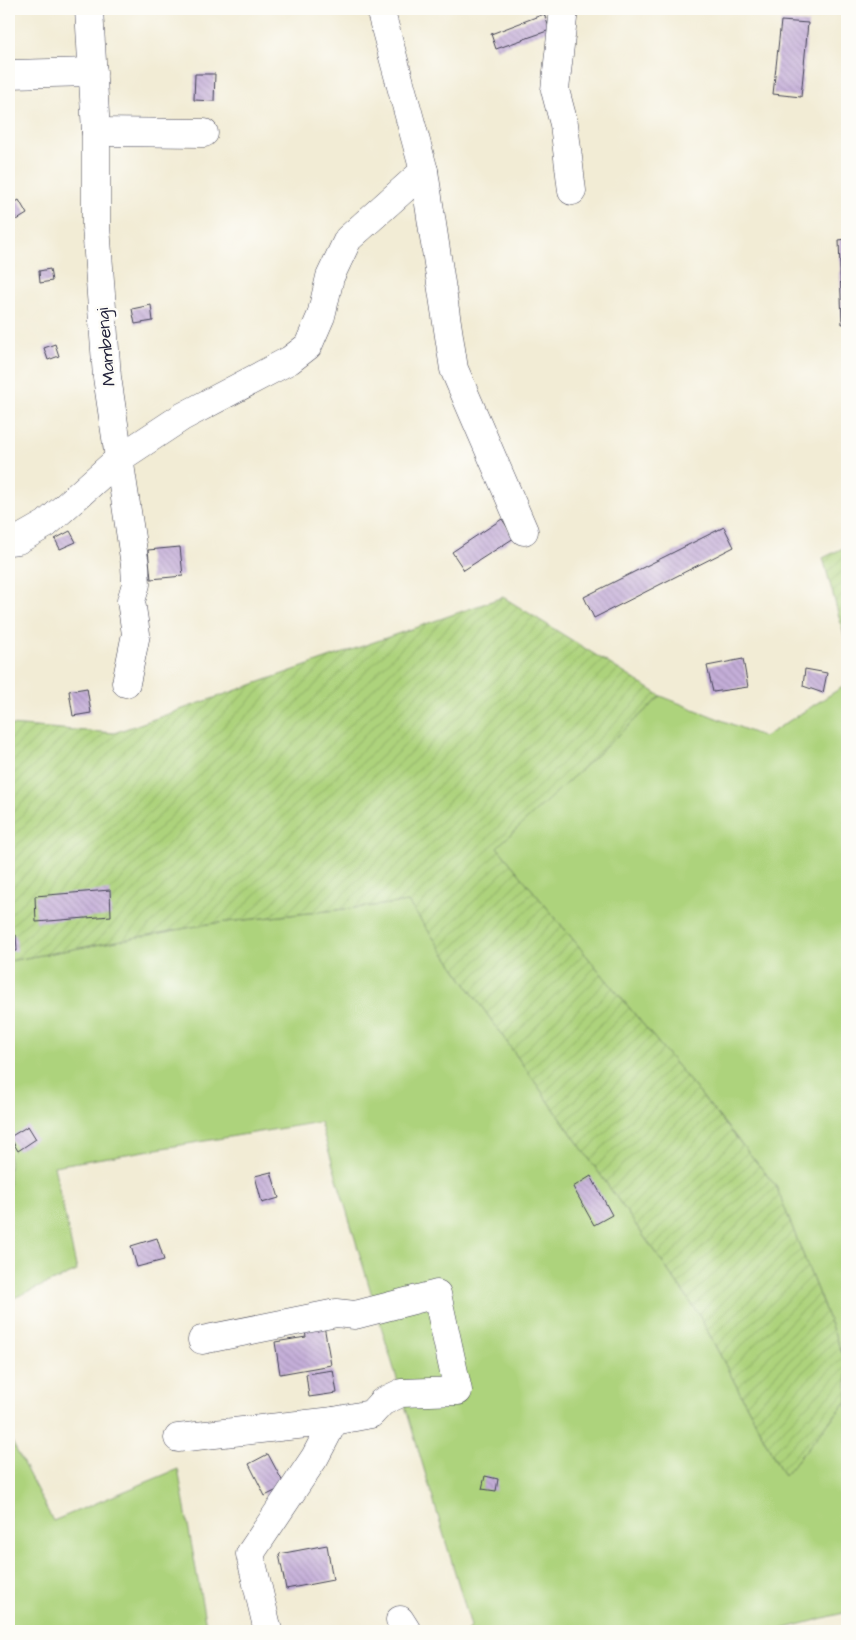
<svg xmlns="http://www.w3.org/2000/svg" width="856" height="1640" viewBox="0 0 856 1640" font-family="'Architects Daughter',sans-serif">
	<defs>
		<pattern id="garden-furrows" width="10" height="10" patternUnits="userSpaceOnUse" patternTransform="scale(1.25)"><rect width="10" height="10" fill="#add37c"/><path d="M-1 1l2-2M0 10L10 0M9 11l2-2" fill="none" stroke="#95b56c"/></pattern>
		<pattern id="building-back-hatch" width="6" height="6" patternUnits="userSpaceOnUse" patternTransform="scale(1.25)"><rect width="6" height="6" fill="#c4aed8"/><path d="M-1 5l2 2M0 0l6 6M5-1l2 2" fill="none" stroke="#a895ba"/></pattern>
	</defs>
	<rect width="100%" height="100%" fill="#fdfcf7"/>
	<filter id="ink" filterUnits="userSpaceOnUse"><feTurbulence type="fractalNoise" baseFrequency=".02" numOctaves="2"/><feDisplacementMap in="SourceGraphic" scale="10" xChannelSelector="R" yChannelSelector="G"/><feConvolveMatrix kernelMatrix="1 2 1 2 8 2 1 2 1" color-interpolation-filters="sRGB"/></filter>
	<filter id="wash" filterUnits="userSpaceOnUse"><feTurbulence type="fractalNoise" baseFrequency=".0096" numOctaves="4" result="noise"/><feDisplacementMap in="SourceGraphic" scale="20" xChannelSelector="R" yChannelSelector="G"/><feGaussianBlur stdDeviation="1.12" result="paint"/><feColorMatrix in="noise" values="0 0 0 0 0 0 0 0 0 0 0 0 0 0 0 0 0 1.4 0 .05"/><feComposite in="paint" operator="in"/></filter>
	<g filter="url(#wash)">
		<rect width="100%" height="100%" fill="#f2ecd5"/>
		<g fill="#add37c" stroke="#687a5c">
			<path d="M847,684V1366L776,1186L496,846L661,696L764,737Z"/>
			<path d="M408,902L698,1313L784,1476L847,1401V1612L775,1631H467L471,1626L320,1122L54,1166L77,1271L9,1300V961L208,924Z"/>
			<path d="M9,1436L53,1521L178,1469L207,1631H9Z"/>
		</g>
		<g fill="url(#garden-furrows)" stroke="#687a5c">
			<path d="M847,546V646L823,558Z"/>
			<path d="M503,597L661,696L497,847L776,1186L847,1366V1401L784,1476L698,1313L408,902L208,924L9,961V725L114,733Z"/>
		</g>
		<g id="blocks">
			<g fill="url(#building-back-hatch)">
				<path d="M544,14L550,30L496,49L491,34Z"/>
				<path d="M781,21L808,23L801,97L773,94Z"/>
				<path d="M195,74H215L214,101L194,100Z"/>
				<path d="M19,200L27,214L17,220L9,206Z"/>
				<path d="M847,239V323L842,324L839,240Z"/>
				<path d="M50,269L52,281L40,283L39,271Z"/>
				<path d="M151,305L153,321L135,324L132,309Z"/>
				<path d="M55,344L59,356L48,360L44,348Z"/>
				<path d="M502,519L514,538L464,570L452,552Z"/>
				<path d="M724,527L734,547L594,618L584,597Z"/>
				<path d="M70,531L76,542L60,549L55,539Z"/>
				<path d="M180,547L183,576L151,579L148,550Z"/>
				<path d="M743,659L748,687L713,692L707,666Z"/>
				<path d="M805,669L827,673L823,693L803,686Z"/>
				<path d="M87,688L91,713L73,716L69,691Z"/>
				<path d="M110,890L111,916L36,922L35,896Z"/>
				<path d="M16,935L17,951H9V936Z"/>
				<path d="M28,1126L36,1139L18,1151L10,1137Z"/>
				<path d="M271,1172L279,1198L262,1203L255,1176Z"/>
				<path d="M591,1176L612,1215L594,1225L573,1187Z"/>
				<path d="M157,1238L164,1260L137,1267L131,1246Z"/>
				<path d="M323,1320L331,1365L280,1374L275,1342L306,1337L304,1324Z"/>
				<path d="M333,1370L337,1393L309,1397L306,1374Z"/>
				<path d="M268,1454L285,1486L265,1496L249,1464Z"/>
				<path d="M485,1476L498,1479L496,1491L482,1489Z"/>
				<path d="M327,1545L333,1580L286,1589L279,1554Z"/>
			</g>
		</g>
	</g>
	<g filter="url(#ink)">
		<use href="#blocks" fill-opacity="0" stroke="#414052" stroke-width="1"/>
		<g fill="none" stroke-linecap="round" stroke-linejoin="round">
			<defs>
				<g id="street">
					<path d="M89,9L96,132V226L107,377L135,565L136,584L131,601L136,634L126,683"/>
					<path d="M380,9L424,171L454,369L524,531"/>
					<path d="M564,9L555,90L564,124L572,191"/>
					<path d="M9,74L93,72"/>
					<path d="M96,132L204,133"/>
					<path d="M9,541L18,540L46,524L120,458L182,417L290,360L308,346L321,316L330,277L348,239L424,171"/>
					<path d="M178,1438L334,1421L371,1414L382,1402L401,1393L458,1391L437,1294L355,1315L336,1313L202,1340"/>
					<path d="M400,1620L407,1631"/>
					<path d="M268,1631L250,1554L315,1457L334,1421"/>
				</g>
			</defs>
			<use href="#street" stroke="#414052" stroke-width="29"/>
			<use href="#street" stroke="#fff" stroke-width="28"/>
		</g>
	</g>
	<g text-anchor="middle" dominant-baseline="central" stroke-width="5" stroke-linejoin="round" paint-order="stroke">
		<g font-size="18" fill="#22223b" stroke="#fdfcf7">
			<text transform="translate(106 347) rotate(-95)">Mambengi</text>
		</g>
	</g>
	<rect width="856" height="1640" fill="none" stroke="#fdfcf7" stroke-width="30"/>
</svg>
